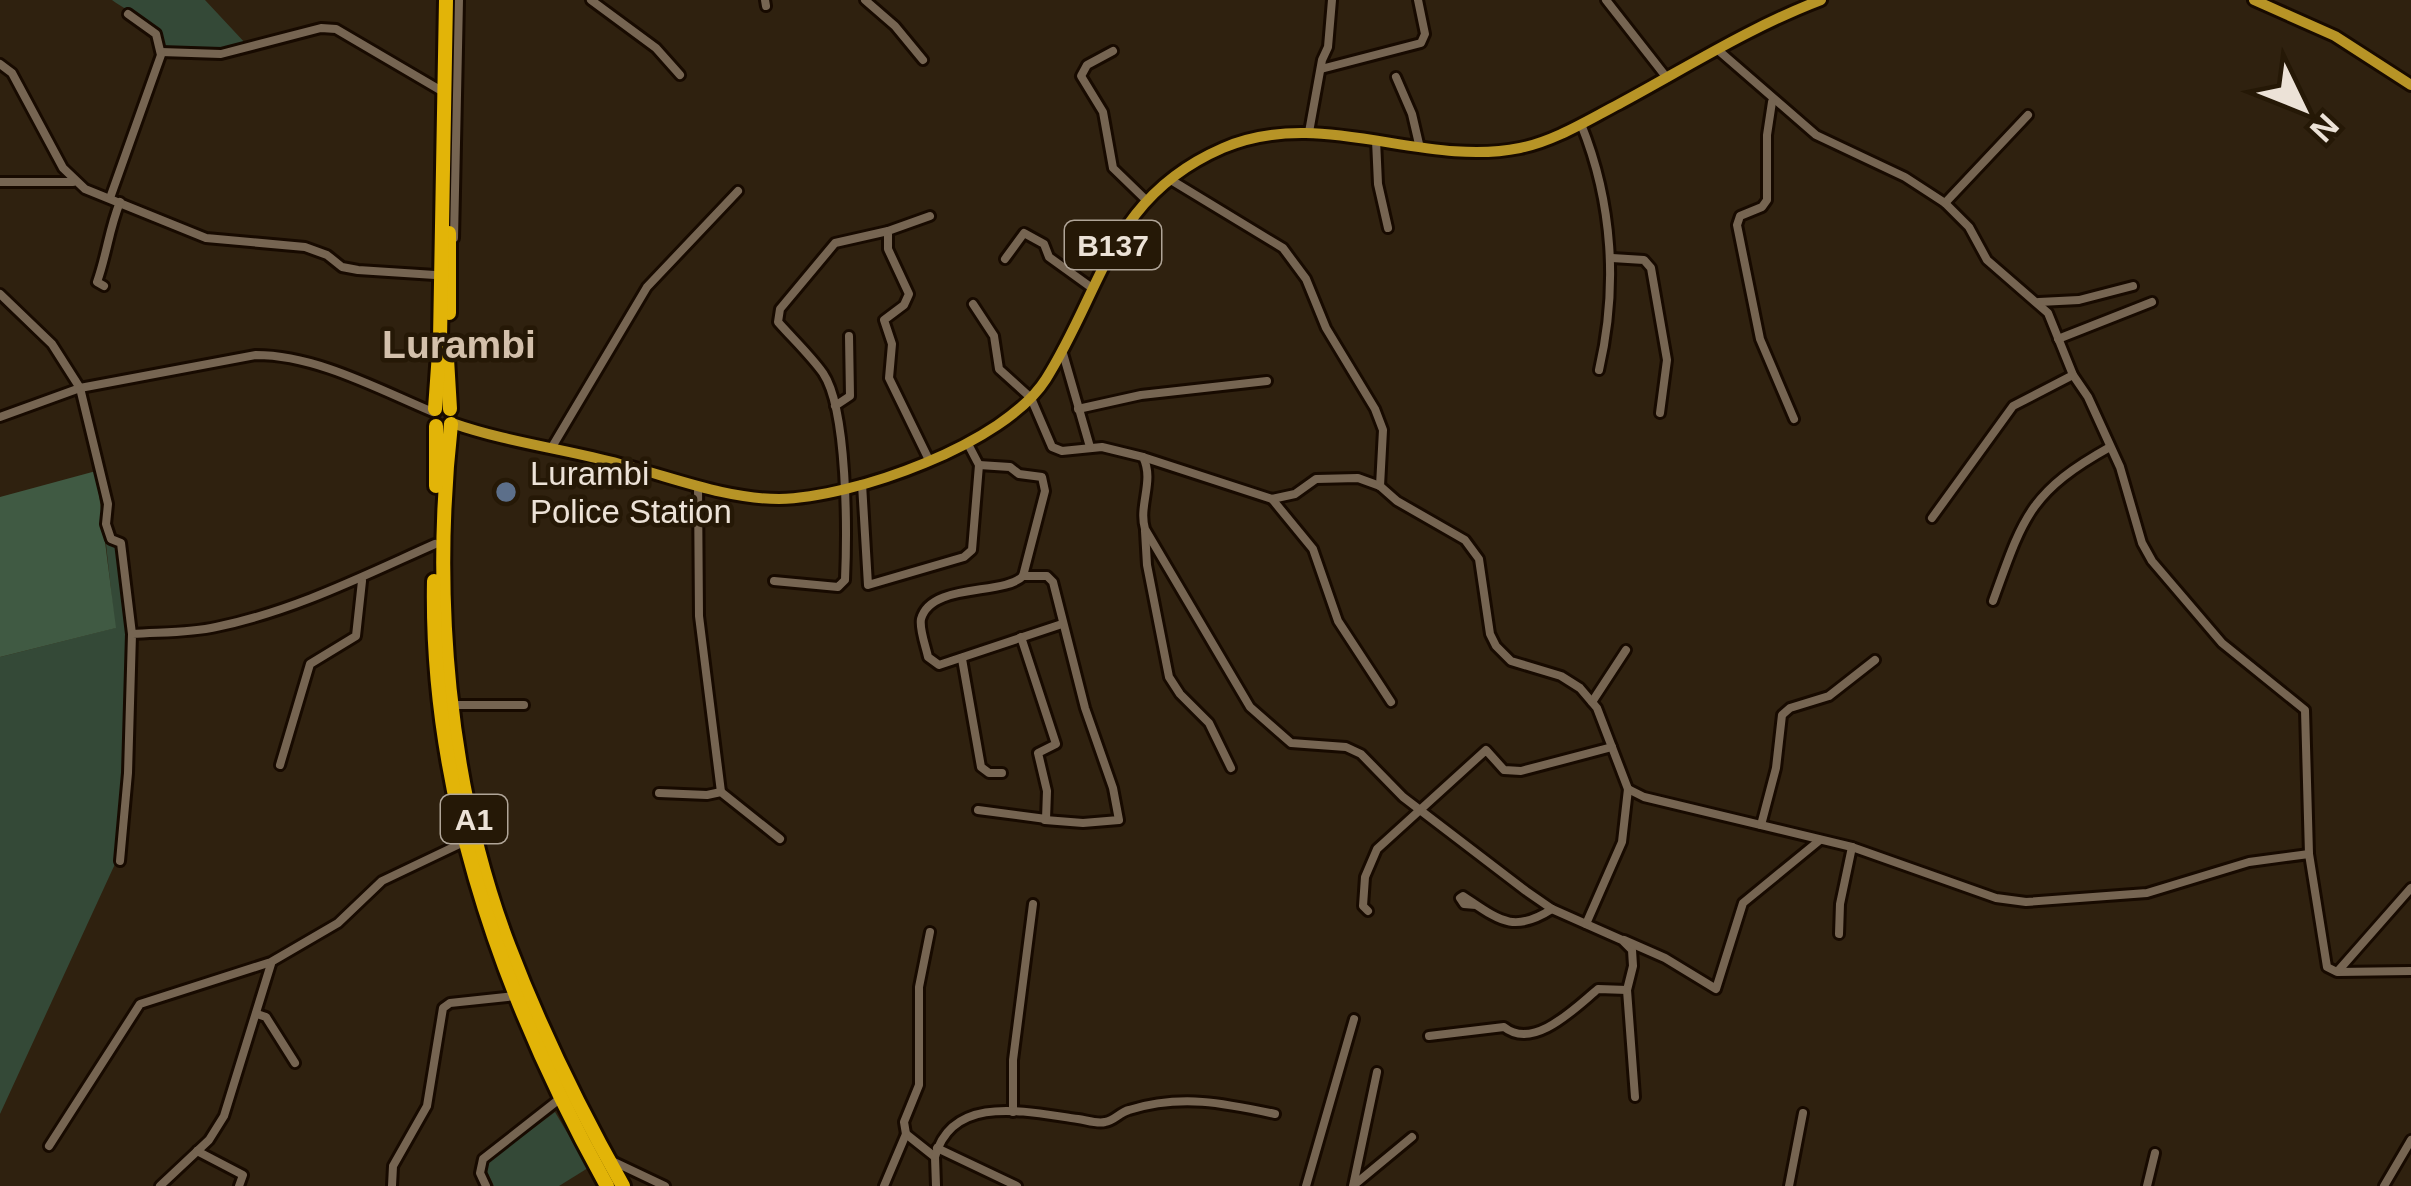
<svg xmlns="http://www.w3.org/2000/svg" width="2411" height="1186" viewBox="0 0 2411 1186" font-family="Arial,sans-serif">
	<rect width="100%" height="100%" fill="#2f210f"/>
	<g fill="#344937">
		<path d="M112,0H205L247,45L213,51L164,50C159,23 132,15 112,0Z"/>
		<path d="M122,539C142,597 131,664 128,724C125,771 125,818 115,864L0,1114V657L115,628L106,544Z"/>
		<path d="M555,1112L588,1168L559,1186H494L484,1165Z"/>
	</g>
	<path fill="#405a43" d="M96,471L116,628L0,657V497Z"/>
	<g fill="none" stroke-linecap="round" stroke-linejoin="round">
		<defs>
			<g id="minor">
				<path d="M591,0L656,48L680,75"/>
				<path d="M765,0L766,6"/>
				<path d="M865,0L895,26L923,60"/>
				<path d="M1606,0L1667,78"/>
				<path d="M1718,50L1816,135L1905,177L1945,203L1969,227L1987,260L2048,313L2073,375L2088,397L2120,467L2142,543L2152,561L2222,643L2305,710L2309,854L2327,967L2337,972L2411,971"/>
				<path d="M1113,51L1087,65L1081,76L1103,112L1113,168L1145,199"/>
				<path d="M161,52L221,54L321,28L336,29L440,90"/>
				<path d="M0,64L12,73L63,168L85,189L206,238L305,247L327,255L342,267L358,270L435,275"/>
				<path d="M1321,69L1421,43L1425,34L1418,0"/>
				<path d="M1396,77L1412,114L1419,144"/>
				<path d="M1772,102L1767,135V200L1762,207L1740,216L1737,225L1760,339L1794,419"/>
				<path d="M1581,124C1613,203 1618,288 1599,370"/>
				<path d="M1309,132L1322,60L1328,47L1332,0"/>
				<path d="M1376,140L1378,184L1388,228"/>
				<path d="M1171,180L1283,248L1306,279L1326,328L1375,409L1383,430L1380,486"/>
				<path d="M0,182H73"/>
				<path d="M110,198L161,55L156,34L128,14"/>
				<path d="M1945,203L2028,115"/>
				<path d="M454,238L459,0"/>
				<path d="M1612,258L1644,260L1651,268L1667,360L1660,413"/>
				<path d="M1005,259L1024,233L1044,244L1049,257L1092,288"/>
				<path d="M104,286L97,282C107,254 109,229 120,202"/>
				<path d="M0,294L52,344L80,388L108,504L106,524L111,539L121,543L132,634"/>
				<path d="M2039,302L2079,300L2133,286"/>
				<path d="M973,304L994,336L999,369L1031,398L1052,447L1062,451L1102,447L1143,457C1155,481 1138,505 1145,529L1250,707L1291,743L1346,747L1361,754L1403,797L1526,891L1552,909L1622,940L1632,950L1633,966L1627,990L1635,1097"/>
				<path d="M2058,339L2152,302"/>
				<path d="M1062,350L1090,447"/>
				<path d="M835,406L850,396L849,336"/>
				<path d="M1078,409L1141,395L1267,381"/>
				<path d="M0,417L80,388L256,355C316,355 378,389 433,412"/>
				<path d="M552,447L647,287L738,191"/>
				<path d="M1143,457L1272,499L1295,494L1316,479L1358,478L1380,486L1397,501L1465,540L1479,559L1490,634L1496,646L1511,661L1561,676L1580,688L1597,708L1628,789L1644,797L1852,847L1996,898L2026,902L2147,893L2249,862L2309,854"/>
				<path d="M929,460L889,378L892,344L884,320L904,305L909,294L888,249V231L930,216"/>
				<path d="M979,465L1010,467L1019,474L1042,477L1045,491L1023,576C1004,596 931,582 921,619C919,629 926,647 928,657L939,665L1062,624"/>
				<path d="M862,484L868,585L964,557L972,550L979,465L968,444"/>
				<path d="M698,486L699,616L721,792"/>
				<path d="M1272,499L1313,549L1338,621L1391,702"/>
				<path d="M1932,518L2013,406L2073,375"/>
				<path d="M1145,531L1147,565L1169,677L1180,694L1209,723L1231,768"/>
				<path d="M1023,576H1047L1053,582L1085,708L1113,788L1119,820L1083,823L1045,820"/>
				<path d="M774,581L838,587L845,580C847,534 848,410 823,373C810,355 793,339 778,322L780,309L835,243L888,231"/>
				<path d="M1993,601C2023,518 2029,492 2110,447"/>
				<path d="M962,659L981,767L989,773H1002"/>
				<path d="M1592,702L1626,650"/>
				<path d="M453,705H524"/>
				<path d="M280,765L310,664L356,636L362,581"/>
				<path d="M659,793L707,795L721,792L780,839"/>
				<path d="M978,810L1046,819L1047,791L1038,753L1056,744L1021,637"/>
				<path d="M1761,825L1776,768L1782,715L1790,708L1829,696L1875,660"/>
				<path d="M120,861L128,773L132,634C160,632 190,633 216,627C294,611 363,576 435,544"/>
				<path d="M1476,905L1464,904L1460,898L1463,896C1499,920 1513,934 1552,909"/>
				<path d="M1368,911L1363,906L1365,877L1377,849L1486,750L1504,770L1521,771L1612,747"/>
				<path d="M1586,924L1622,842L1628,789"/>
				<path d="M930,932L919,987V1085L904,1122L906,1134L935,1157L936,1186"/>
				<path d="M1839,934L1840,904L1852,847"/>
				<path d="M1624,940L1665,958L1716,989L1743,903L1820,840"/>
				<path d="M2338,971L2411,888"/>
				<path d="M257,1014L266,1017L295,1063"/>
				<path d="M1429,1036L1504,1027C1534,1051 1576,1007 1598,989L1627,990"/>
				<path d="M1013,1112V1060L1033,904"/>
				<path d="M49,1146L140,1004L271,962L338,923L382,881L466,841"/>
				<path d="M937,1148L1017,1186"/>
				<path d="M197,1151L243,1175L239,1186"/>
				<path d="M935,1157C952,1093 1027,1112 1078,1119C1086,1120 1097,1124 1105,1122C1114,1121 1120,1112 1129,1110C1181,1094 1224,1103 1275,1114"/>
				<path d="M610,1160L665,1186"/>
				<path d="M1354,1185L1412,1137"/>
				<path d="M160,1186L209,1140L224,1116L271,964"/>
				<path d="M392,1186L393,1166L427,1106L443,1008L450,1003L516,996"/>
				<path d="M486,1186L480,1173L483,1159L562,1097"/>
				<path d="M884,1186L906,1134"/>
				<path d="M1306,1186L1354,1019"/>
				<path d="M1353,1186L1377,1072"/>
				<path d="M1789,1186L1803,1113"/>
				<path d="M2147,1186L2155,1153"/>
				<path d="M2384,1186L2411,1140"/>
			</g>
			<g id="major">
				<path d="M2254,0L2335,36L2411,85"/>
				<path d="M452,423C506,442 564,449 620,464C672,477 725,499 779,499C853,498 1005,444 1046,379C1104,287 1110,197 1223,148C1321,106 1422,168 1520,148C1555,141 1588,120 1619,104C1686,68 1750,27 1821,0"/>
			</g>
			<g id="highway">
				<path d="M449,313V233"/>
				<path d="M447,359L450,409"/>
				<path d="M435,409L440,339L446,0"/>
				<path d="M451,424C432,594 447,786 509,947C540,1028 580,1110 623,1186"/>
				<path d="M436,426V486"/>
				<path d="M434,581C430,795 504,1001 607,1186"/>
			</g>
		</defs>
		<use href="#minor" stroke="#170a00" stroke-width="14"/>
		<use href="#major" stroke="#170a00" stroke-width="16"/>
		<use href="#highway" stroke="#170a00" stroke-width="20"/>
		<use href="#minor" stroke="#766552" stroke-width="8"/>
		<use href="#major" stroke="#b79426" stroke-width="10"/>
		<use href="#highway" stroke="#e2b408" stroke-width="14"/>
	</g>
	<circle fill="#5c6f8a" stroke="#251806" stroke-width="4.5" cx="506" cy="492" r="12"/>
	<g text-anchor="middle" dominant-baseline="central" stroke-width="9" stroke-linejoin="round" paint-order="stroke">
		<g fill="#251806" stroke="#b0a598" stroke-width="3">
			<rect x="1065" y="221" width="96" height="48" rx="9"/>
			<rect x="441" y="795" width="66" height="48" rx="9"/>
		</g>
		<g font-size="30" font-weight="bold" fill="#ece2d7">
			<text x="1113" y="245">B137</text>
			<text x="474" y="819">A1</text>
		</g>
		<g font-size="33" fill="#ece2d7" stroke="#251806" text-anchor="start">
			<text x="530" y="473">Lurambi<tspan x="530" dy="38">Police Station</tspan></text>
		</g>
		<g font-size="39" font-weight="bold" fill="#d3c0ab" stroke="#251806">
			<text x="459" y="344">Lurambi</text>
		</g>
	</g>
	<g transform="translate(2303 108) rotate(133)" stroke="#251806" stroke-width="9" paint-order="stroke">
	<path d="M0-9L21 45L0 30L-21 45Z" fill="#ece2d7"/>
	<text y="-18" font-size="33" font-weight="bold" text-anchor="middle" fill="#ece2d7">N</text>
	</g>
</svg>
